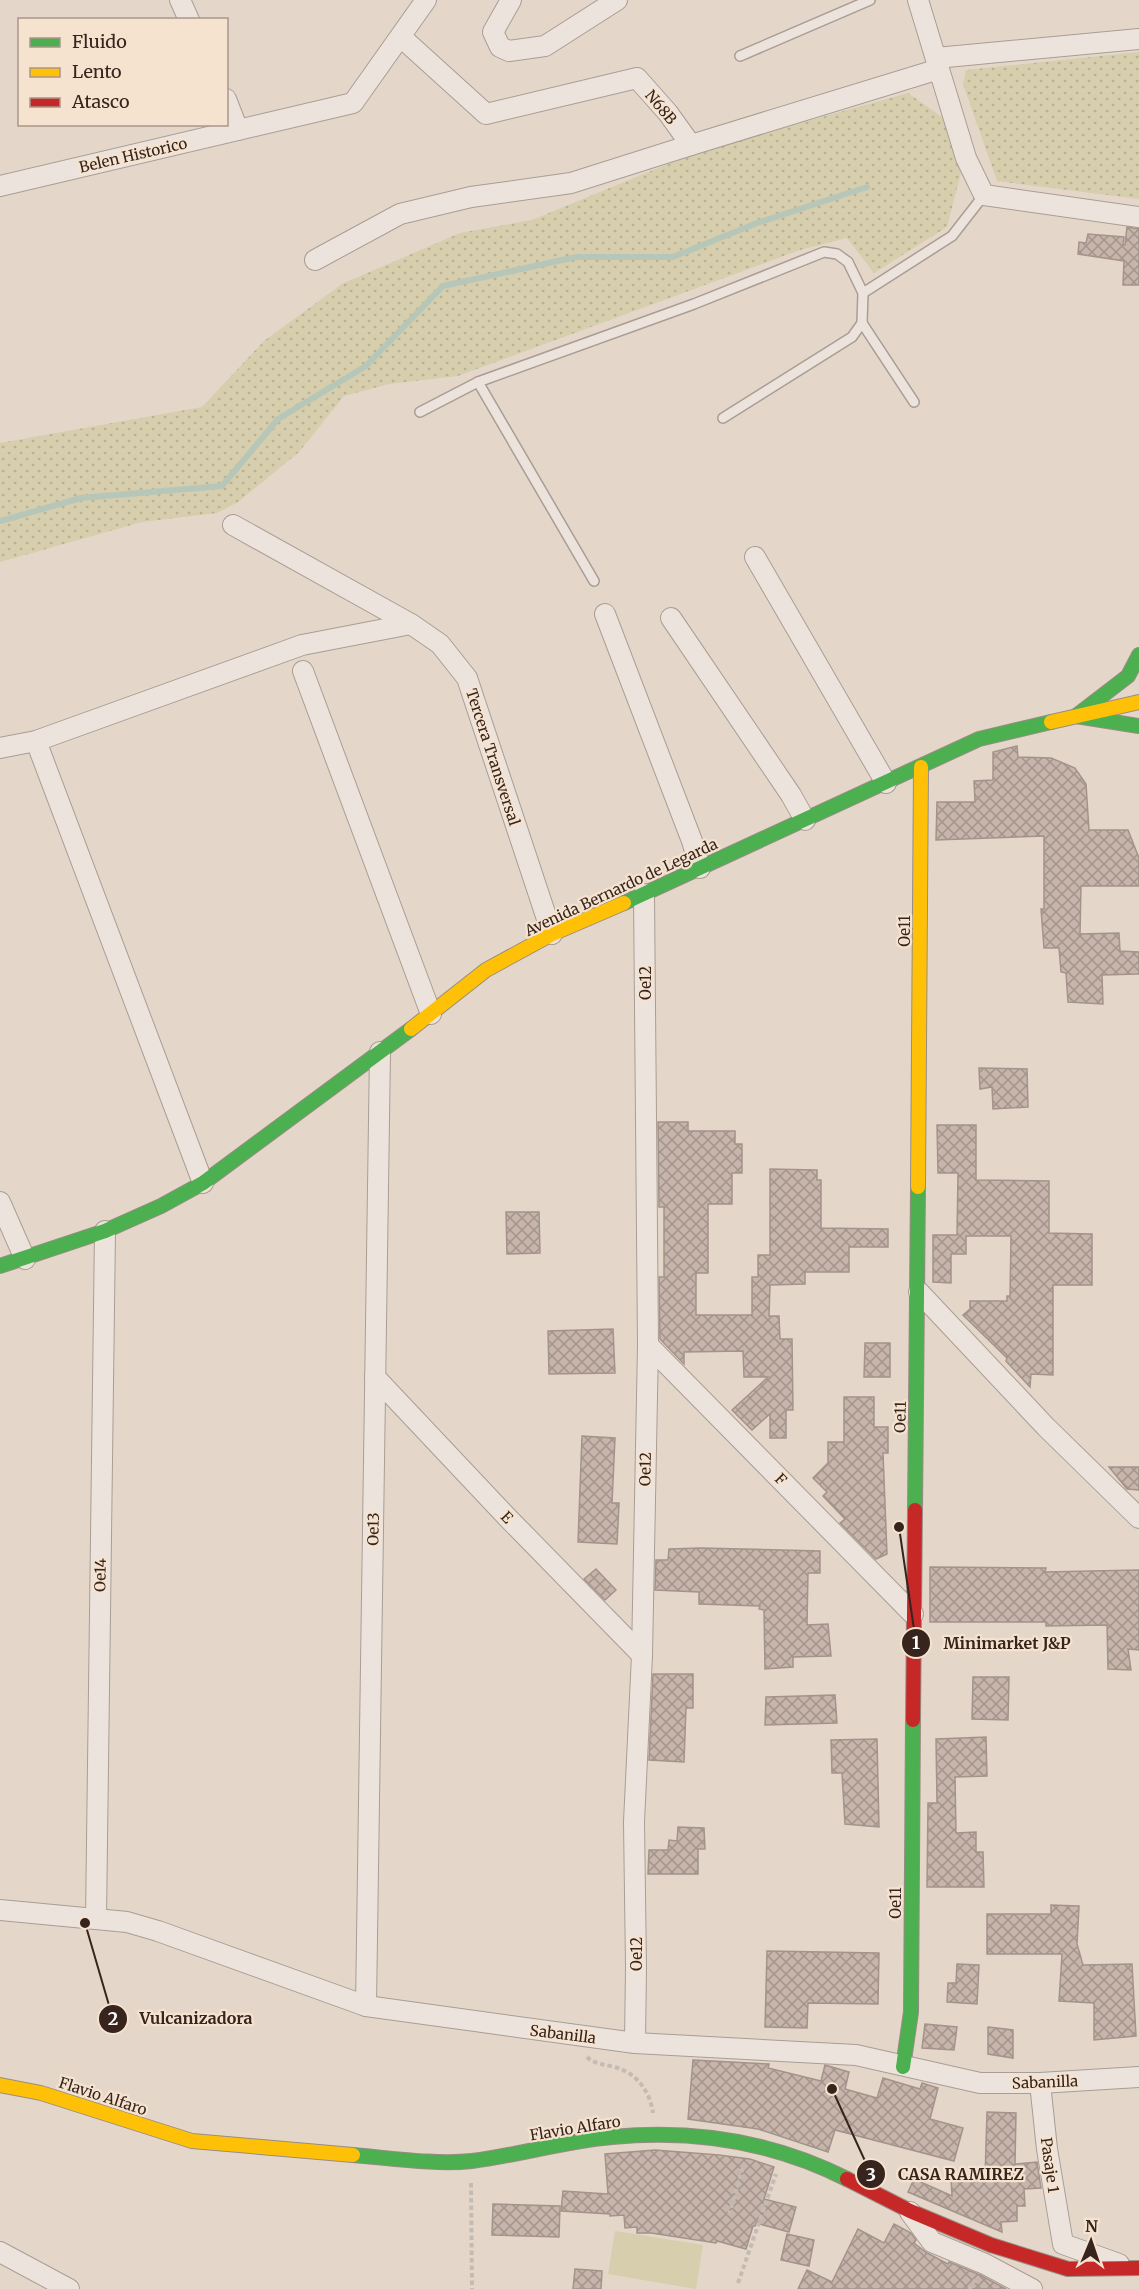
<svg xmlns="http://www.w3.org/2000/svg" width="1139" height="2289" viewBox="0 0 1139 2289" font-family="Merriweather,serif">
	<defs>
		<pattern id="grass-dots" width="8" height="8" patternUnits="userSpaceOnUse" patternTransform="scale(1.5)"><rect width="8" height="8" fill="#d6ceac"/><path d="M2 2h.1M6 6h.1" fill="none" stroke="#b8b194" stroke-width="1.8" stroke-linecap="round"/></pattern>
		<pattern id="building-cross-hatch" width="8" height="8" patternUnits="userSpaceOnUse" patternTransform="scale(1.5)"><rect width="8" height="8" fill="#c7b5ab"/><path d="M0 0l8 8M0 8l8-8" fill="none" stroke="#a2938b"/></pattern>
	</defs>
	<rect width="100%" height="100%" fill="#e4d7ca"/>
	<g fill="url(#grass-dots)">
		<path d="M1139,52V199L997,181L963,84L966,70Z"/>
		<path d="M908,93L949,122L961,173L947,227L874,273L847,238L800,250L458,376L389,384L344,396L299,452L238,502L217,513L142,522L0,562V443L202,407L264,341L342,284L460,233L532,220L697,152Z"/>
	</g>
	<path fill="#d6ceac" d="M615,2231L703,2245L696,2289L608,2274Z"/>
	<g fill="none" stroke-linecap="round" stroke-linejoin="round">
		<path stroke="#b6c7b9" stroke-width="6" d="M0,521L81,498L222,486L278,419L366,366L443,286L576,257H673L757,223L867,187"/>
	</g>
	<g fill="url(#building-cross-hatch)" stroke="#a4938a" stroke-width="1.5">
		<path d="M1127,227L1139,229V285H1123L1124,261L1078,254L1079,242L1086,243L1088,234L1124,237L1123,245H1125Z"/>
		<path d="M1017,746L1018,757L1051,758L1075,768L1086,784L1089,830H1128L1139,858V886H1081L1080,934L1119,933L1120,951L1139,952V974L1102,975L1103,1004L1068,1002L1066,973L1061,972L1059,948H1044L1041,909H1044V836L936,840L937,802H975L974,781L993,780V752Z"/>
		<path d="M979,1068L1027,1069L1028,1107L993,1109L992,1087L980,1089Z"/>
		<path d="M658,1122H688V1131H735V1144H742V1173H732V1204H708V1273H696V1315H752V1277H758V1255H770V1169L817,1170V1180H821V1228L888,1229V1247H849V1272H805V1284L770,1285L769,1316H779L780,1339H792L793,1410H786V1438H770V1414L752,1430L732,1410L768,1377H744L743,1351L684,1352V1364L660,1339L659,1277H664V1207H659Z"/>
		<path d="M937,1125H976V1180L1049,1181V1233L1092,1234V1285H1053V1375L1031,1374L1030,1387L1006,1361L1007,1358L963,1315L970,1309V1301H1007V1296H1010L1011,1236H966V1254H951V1283L933,1282V1235H957L958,1173H938Z"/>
		<path d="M506,1212H539L540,1253L507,1254Z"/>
		<path d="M613,1329L615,1373L549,1374L548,1331Z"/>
		<path d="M865,1343H890V1377H864Z"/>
		<path d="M844,1397H874V1427H888V1453H883L887,1554L876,1559L840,1523L845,1519L823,1496L827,1492L813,1478L828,1463V1442H844Z"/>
		<path d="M582,1436L615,1438L612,1503H619L617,1544L578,1542Z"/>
		<path d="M1109,1467H1139V1490L1127,1489Z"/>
		<path d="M700,1548L820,1551V1573H808L807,1625L828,1624L831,1656L793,1657V1667L765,1669L764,1610L759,1609L760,1606L699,1604V1592L655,1590L656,1560H668L669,1549Z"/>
		<path d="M930,1567L1046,1568L1045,1572L1139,1570V1650L1128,1649L1131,1670L1108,1669L1107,1625L1046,1626V1622H930Z"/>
		<path d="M596,1569L616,1590L605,1600L584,1579Z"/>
		<path d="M653,1674H693V1708H686L684,1762L649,1760Z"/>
		<path d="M973,1677H1009L1008,1720L972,1719Z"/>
		<path d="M835,1695L837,1723L765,1725L766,1697Z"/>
		<path d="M986,1737L987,1776L955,1777L956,1833L976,1832V1852H983L984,1887H927L928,1803H937L936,1739Z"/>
		<path d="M877,1739L879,1827L845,1824L842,1773H832L831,1740Z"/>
		<path d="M678,1827L704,1828L705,1849H698V1874H648L649,1850H668L669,1840L677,1841Z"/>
		<path d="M1051,1905L1079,1906L1077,1944L1083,1965L1132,1964L1136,2036L1094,2040V2003L1059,2001L1062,1954H987V1914H1051Z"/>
		<path d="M767,1951L879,1953L878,2004L808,2003L807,2028L765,2027Z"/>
		<path d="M957,1964L979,1965L977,2004L947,2002L948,1983H956Z"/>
		<path d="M925,2024L957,2027L954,2050L922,2048Z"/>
		<path d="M988,2027L1013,2030V2058L988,2054Z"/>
		<path d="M693,2060L769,2064L768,2068L821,2081L825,2065L849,2072L845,2089L877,2098L883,2078L920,2089L922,2083L938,2088L930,2119L963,2128L954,2161L835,2130L828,2152L758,2129L688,2119Z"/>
		<path d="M987,2112L1016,2113L1015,2164L1037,2162L1041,2188L1024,2189L1025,2206H1017V2221L1001,2222L1002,2232L908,2192L914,2179L952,2196L951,2179L985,2178Z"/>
		<path d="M655,2150L719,2155L750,2159L774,2167L764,2199L796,2207L789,2232L756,2223L755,2226H753L746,2249L717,2241L716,2243L651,2233H637V2227L625,2228L624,2215L610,2216V2214L561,2211L563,2191L608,2194L605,2154Z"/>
		<path d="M493,2204L560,2206L559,2237L492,2235Z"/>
		<path d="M894,2224L911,2233L916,2240L914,2243L927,2253L948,2264L949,2262L980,2275L1006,2289H798L807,2270L832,2282L858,2229L884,2243Z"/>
		<path d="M787,2234L814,2240L809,2266L781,2260Z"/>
		<path d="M575,2269L602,2271L601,2289H573Z"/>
	</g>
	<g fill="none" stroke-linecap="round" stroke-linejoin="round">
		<defs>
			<g id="lane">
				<path d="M740,56L870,0"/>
				<path d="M863,293L952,236L984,195"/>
				<path d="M862,323L914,402"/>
				<path d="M478,382L594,581"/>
				<path d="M420,412L478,382L694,304L824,252L837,254L848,262L863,293L862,323L852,337L723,418"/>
			</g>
			<g id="street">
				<path d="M180,0L189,20"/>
				<path d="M511,0L493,32L500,47L509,51L545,46L617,0"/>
				<path d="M918,0L966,158L984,195L1139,217"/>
				<path d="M401,37L486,114L637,78L668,113L691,145L939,69"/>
				<path d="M936,58L1139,39"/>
				<path d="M226,99L238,130"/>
				<path d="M0,186L353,103L426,0"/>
				<path d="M315,260L400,214L471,197L571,183L691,145"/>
				<path d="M233,525L411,624L440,644L467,678L552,934"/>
				<path d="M755,557L886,783"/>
				<path d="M605,614L692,841L700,868"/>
				<path d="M671,618L791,795L805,820"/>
				<path d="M303,671L431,1014"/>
				<path d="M36,741L203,1183"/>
				<path d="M0,748L36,741L302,645L411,624"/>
				<path d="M0,1202L25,1259"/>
				<path d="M919,1292L1046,1427L1139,1518"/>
				<path d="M648,1345L913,1614"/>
				<path d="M375,1377L506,1516L642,1655"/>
				<path d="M0,1910L127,1922L158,1931L366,2006L635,2043L856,2055L980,2083H1040L1139,2077"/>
				<path d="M96,1919L105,1231"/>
				<path d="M366,2006L380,1052"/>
				<path d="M635,2043L636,1967L634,1822L642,1655L648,1345L644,894"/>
				<path d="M1040,2083L1047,2149L1063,2244L1119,2264"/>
				<path d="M910,2212L932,2242L985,2264L1032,2289"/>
				<path d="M0,2252L69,2289"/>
			</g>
			<g id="fast">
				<path d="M1076,716L1128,676L1139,655"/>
				<path d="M1076,716L1139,726"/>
				<path d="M624,903L979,739L1051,722"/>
				<path d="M0,1266L105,1231L161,1206L203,1183L411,1029"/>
				<path d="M915,1510L918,1187"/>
				<path d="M903,2067L911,2012L913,1720"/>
				<path d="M353,2155C390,2158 436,2165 472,2161C519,2155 565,2141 612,2137C694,2129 774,2142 847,2179"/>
			</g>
			<g id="slow">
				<path d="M1051,722L1139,702"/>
				<path d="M411,1029L486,970L552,934L624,903"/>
				<path d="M918,1187L921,767"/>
				<path d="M0,2085L41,2093L192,2141L353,2155"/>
			</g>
			<g id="jam">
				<path d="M913,1720L915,1510"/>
				<path d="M847,2179L910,2211L991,2245L1068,2269L1139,2268"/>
			</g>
		</defs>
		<use href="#lane" stroke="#a99d94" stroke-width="12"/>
		<use href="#street" stroke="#a99d94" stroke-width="22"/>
		<use href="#fast" stroke="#988c84" stroke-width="16"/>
		<use href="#slow" stroke="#988c84" stroke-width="16"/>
		<use href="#jam" stroke="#988c84" stroke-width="16"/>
		<g stroke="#c4bbb3" stroke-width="4" stroke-dasharray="4.5 3" stroke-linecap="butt">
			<path d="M587,2057C594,2064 604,2064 614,2067C636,2072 650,2091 653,2113"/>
			<path d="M471,2183L472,2289"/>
			<path d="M729,2215L744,2164"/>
			<path d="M738,2283L776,2174"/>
			<path d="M969,2289L975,2280"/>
		</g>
		<use href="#lane" stroke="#ece4dc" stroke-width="9"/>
		<use href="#street" stroke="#ece4dc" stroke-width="20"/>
		<use href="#fast" stroke="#4caf50" stroke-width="14"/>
		<use href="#slow" stroke="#ffc107" stroke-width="14"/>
		<use href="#jam" stroke="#c62828" stroke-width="14"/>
	</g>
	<g text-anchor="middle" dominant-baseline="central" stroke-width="4.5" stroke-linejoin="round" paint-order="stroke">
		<g font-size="15" fill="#36241d" stroke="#f5e3d0">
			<text transform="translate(661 107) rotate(50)">N68B</text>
			<text transform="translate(133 155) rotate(-13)">Belen Historico</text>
			<text transform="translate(493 757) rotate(72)">Tercera Transversal</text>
			<text transform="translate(621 887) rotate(-25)">Avenida Bernardo de Legarda</text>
			<text transform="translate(904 931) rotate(-90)">Oe11</text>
			<text transform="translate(645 983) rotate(-90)">Oe12</text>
			<text transform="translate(900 1417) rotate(-89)">Oe11</text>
			<text transform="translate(645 1469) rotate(-89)">Oe12</text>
			<text transform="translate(781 1479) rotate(45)">F</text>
			<text transform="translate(507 1517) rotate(46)">E</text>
			<text transform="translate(373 1529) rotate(-89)">Oe13</text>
			<text transform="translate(100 1575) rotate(-89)">Oe14</text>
			<text transform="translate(895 1903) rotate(-90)">Oe11</text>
			<text transform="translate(636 1954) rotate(-90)">Oe12</text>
			<text transform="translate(563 2034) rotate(7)">Sabanilla</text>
			<text transform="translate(1045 2082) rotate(-2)">Sabanilla</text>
			<text transform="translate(103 2096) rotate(18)">Flavio Alfaro</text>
			<text transform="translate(575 2128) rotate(-9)">Flavio Alfaro</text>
			<text transform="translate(1050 2165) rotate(82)">Pasaje 1</text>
		</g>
	</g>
	<path fill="none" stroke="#36241d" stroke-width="2" d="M899 1527L916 1643M85 1923L113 2019M832 2089L871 2174"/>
	<g fill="#36241d" stroke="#f5e3d0" stroke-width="2">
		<circle cx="899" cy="1527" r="6"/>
		<circle cx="85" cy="1923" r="6"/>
		<circle cx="832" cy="2089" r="6"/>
		<circle cx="916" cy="1643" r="15"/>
		<circle cx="113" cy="2019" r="15"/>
		<circle cx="871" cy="2174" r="15"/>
	</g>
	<g font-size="18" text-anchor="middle" font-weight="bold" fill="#fff">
		<text x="916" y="1649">1</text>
		<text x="113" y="2025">2</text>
		<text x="871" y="2181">3</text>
	</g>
	<g font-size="16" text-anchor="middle" font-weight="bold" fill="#36241d" stroke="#f5e3d0" stroke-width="4.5" stroke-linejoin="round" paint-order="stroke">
		<text x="1007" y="1649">Minimarket J&amp;P</text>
		<text x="196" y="2024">Vulcanizadora</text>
		<text x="961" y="2180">CASA RAMIREZ</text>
	</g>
	<rect x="18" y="18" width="210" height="108" fill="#f5e3d0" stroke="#a99788" stroke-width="1.5"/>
	<rect x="30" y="38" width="30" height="9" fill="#4caf50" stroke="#a99788" stroke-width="1.5"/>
	<text x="72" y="48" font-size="18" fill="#36241d">Fluido</text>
	<rect x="30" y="68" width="30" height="9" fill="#ffc107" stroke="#a99788" stroke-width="1.5"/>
	<text x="72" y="78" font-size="18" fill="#36241d">Lento</text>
	<rect x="30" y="98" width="30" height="9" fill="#c62828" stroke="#a99788" stroke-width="1.5"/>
	<text x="72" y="108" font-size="18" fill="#36241d">Atasco</text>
	<g transform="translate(1091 2241) rotate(2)" stroke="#f5e3d0" stroke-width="4.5" paint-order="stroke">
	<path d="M0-4.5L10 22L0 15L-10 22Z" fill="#36241d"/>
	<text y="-9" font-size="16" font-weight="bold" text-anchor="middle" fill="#36241d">N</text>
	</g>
</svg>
